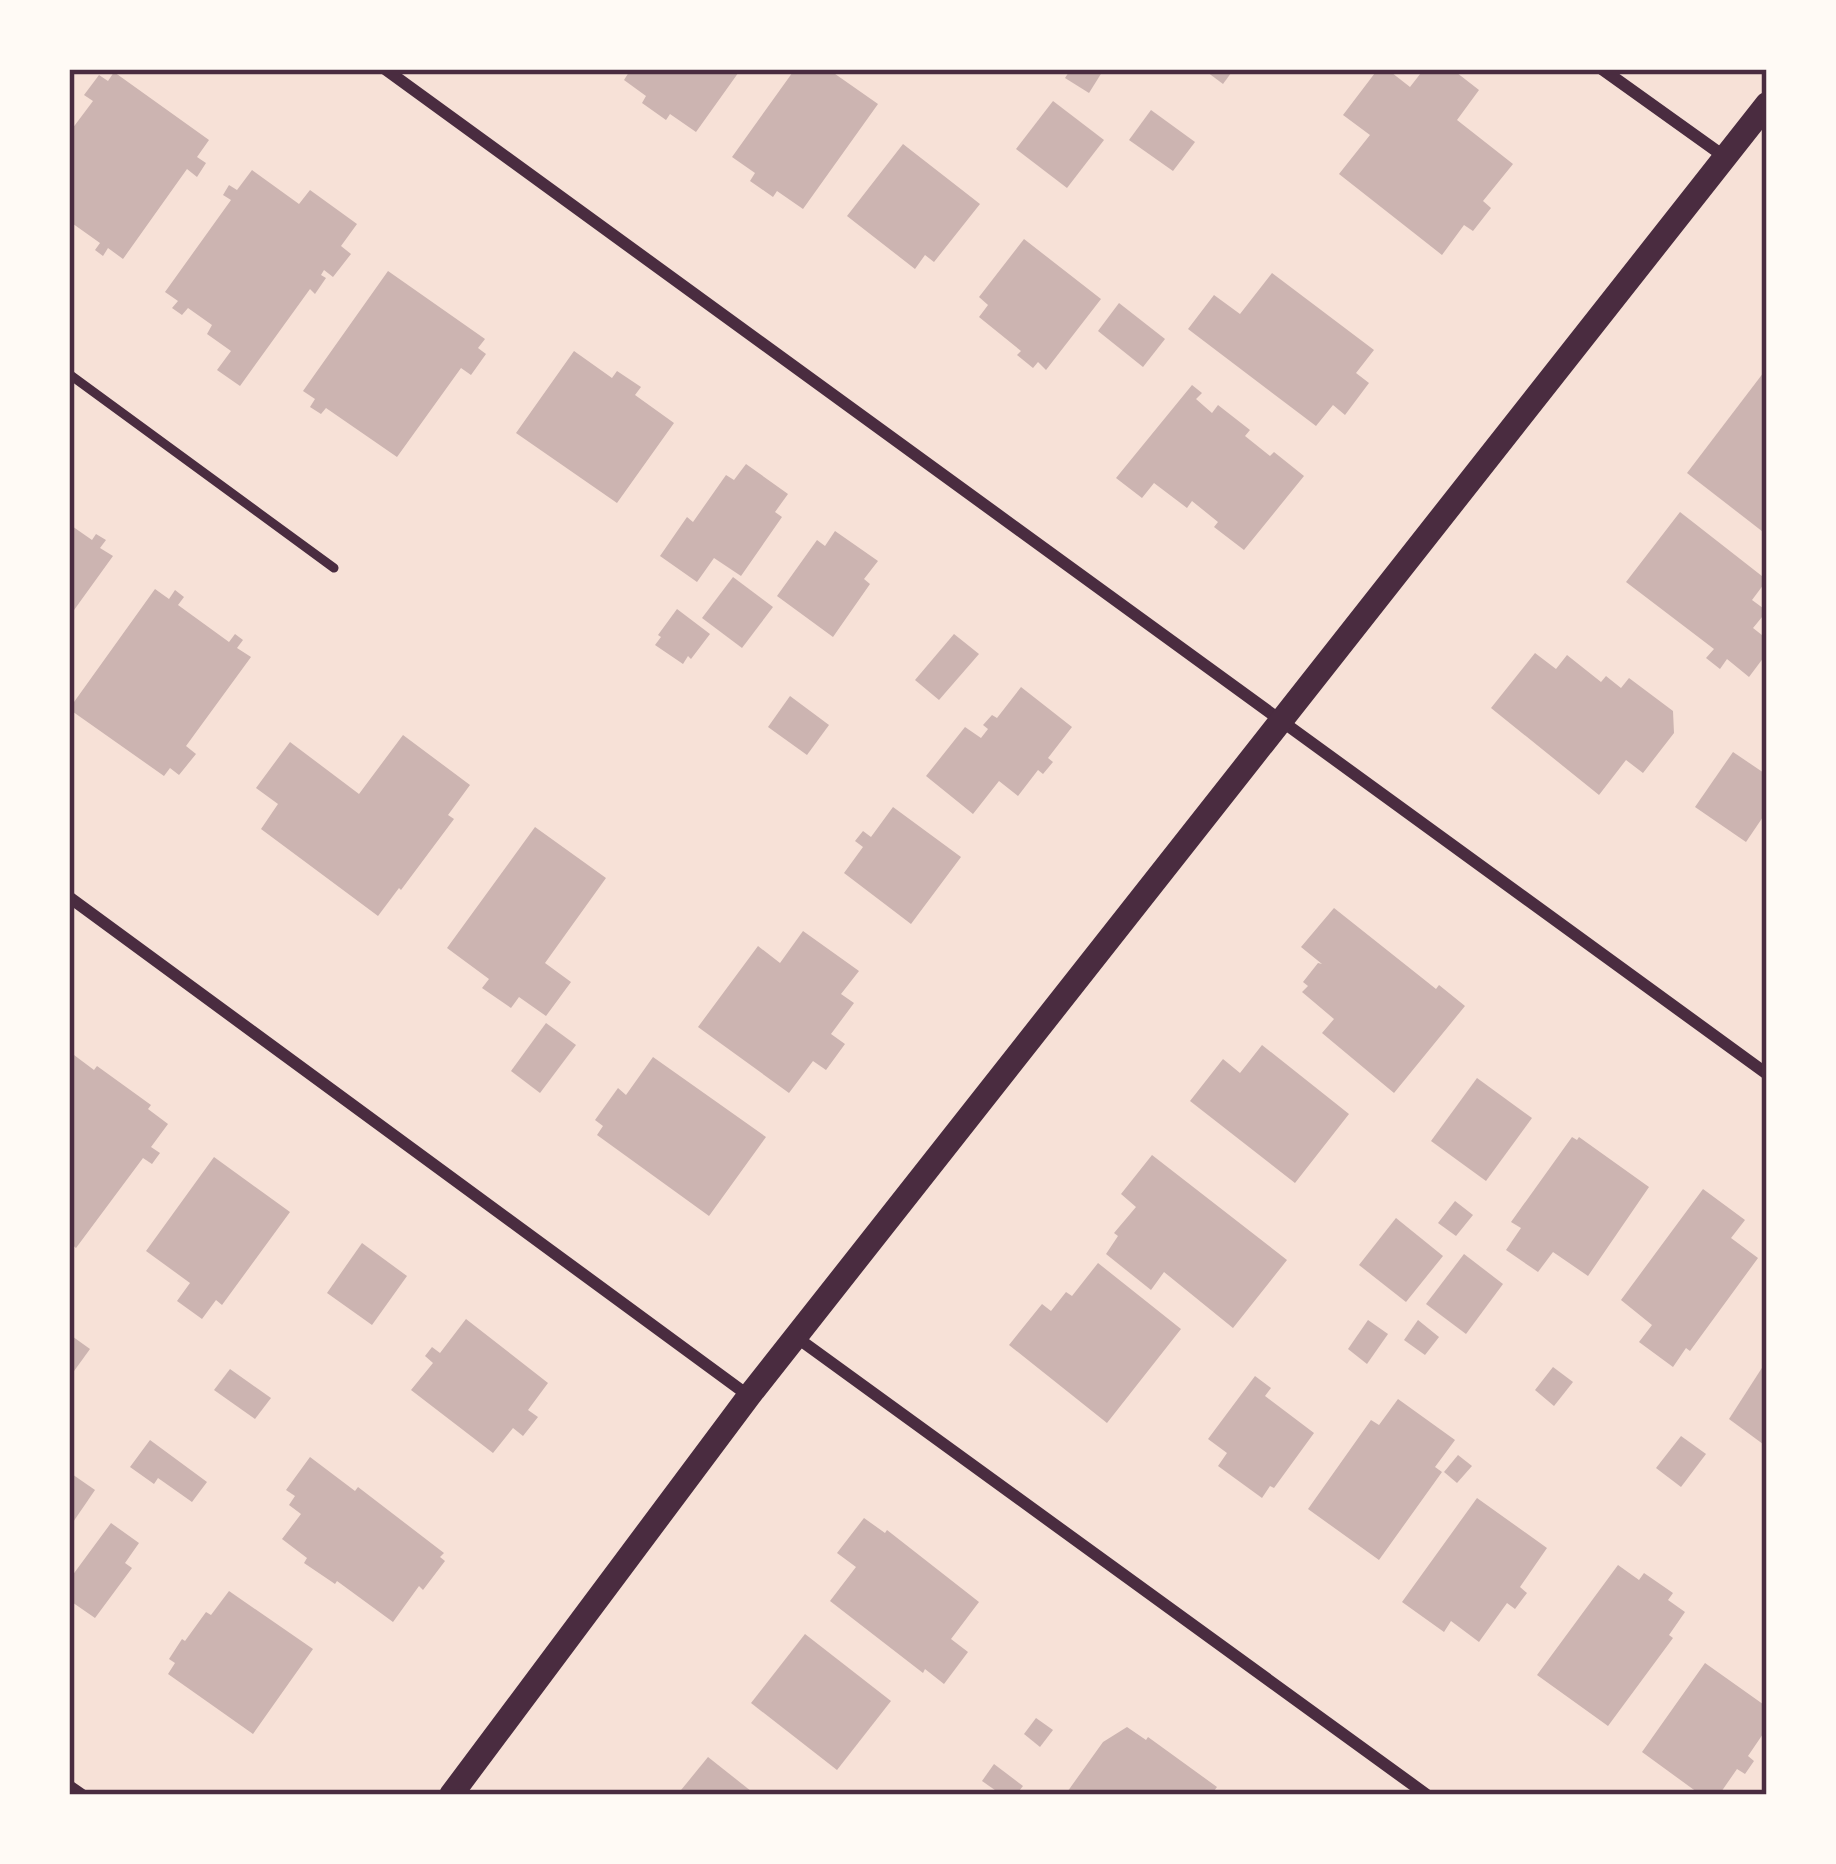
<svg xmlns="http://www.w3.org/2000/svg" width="1836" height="1864" viewBox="0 0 1836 1864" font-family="Inter,sans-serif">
	<rect width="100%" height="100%" fill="#f7e1d7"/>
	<g fill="#ccb4b1">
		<path d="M631,69H741L696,132L670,114L666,120L642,103L646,96L624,80Z"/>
		<path d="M795,69H828L878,104L803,209L777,191L773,197L750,181L755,173L732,157Z"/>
		<path d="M1071,69H1104L1089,93L1065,78Z"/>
		<path d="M1203,69H1234L1223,84Z"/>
		<path d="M1378,69H1387L1410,87L1424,69H1452L1479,90L1457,120L1513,164L1483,201L1491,208L1473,231L1464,225L1442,255L1339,174L1370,135L1343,115Z"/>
		<path d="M114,72L209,140L197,157L206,163L197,177L187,169L123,259L108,248L103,256L95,250L100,243L69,221V133L93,101L84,95L99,75L108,81Z"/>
		<path d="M1053,101L1104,140L1067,188L1016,149Z"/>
		<path d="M1151,110L1195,142L1173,171L1129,140Z"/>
		<path d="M903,144L980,204L934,262L925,255L915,269L847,216Z"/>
		<path d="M252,170L299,204L310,190L357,224L341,246L351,254L333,277L324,270L321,275L326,278L315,294L310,289L240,386L217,370L231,351L207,334L212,325L188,308L182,315L172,308L178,301L165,292L231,200L223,195L229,185L237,190Z"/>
		<path d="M1024,239L1101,299L1046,370L1038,362L1033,368L1017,355L1021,351L979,317L988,305L979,297Z"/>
		<path d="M388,271L485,339L478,348L486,354L471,375L461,368L397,457L326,408L321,414L310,407L315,399L303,391Z"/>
		<path d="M1272,273L1374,350L1356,373L1369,383L1345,415L1333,405L1316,426L1188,329L1214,295L1240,314Z"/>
		<path d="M1119,303L1165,339L1143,367L1098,331Z"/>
		<path d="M574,351L612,378L617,371L641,387L635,395L674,423L617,503L516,433Z"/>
		<path d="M1767,368V535L1687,473Z"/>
		<path d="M1192,385L1202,393L1196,399L1212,413L1218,405L1250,430L1245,436L1270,456L1274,452L1304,476L1244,550L1214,527L1218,522L1192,501L1187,508L1154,483L1142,498L1116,478Z"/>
		<path d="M746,464L788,494L775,512L782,517L741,576L714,558L697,582L660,556L687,517L693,522L726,475L734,480Z"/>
		<path d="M1680,512L1767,580L1752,600L1767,611L1753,628L1767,639V653L1749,677L1727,659L1720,669L1706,658L1714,649L1626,582Z"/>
		<path d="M69,524L92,540L96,534L106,540L100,548L113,556L69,617Z"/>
		<path d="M835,531L878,561L864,579L870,584L833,637L777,596L817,540L825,546Z"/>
		<path d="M733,577L773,607L742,648L702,618Z"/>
		<path d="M155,589L169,599L175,590L184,597L178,605L229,642L235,634L243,640L237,648L251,657L186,746L196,754L179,775L170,768L164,776L69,709Z"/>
		<path d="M677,609L710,634L691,659L688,656L683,664L655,645L661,637L658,635Z"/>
		<path d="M954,634L979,654L939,700L915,680Z"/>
		<path d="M1535,653L1556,669L1567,655L1601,682L1606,676L1621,688L1629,678L1673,711L1674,733L1643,773L1626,760L1599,795L1491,708Z"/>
		<path d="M1021,687L1072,727L1048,758L1053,762L1043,774L1038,770L1018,796L999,781L973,814L926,776L965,727L981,738L988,729L983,725L992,715L997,718Z"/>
		<path d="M790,696L829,725L807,755L768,727Z"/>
		<path d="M403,735L470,785L448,815L454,819L401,890L399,888L378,916L261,829L278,804L256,788L290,742L359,794Z"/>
		<path d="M1733,752L1767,775V811L1746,842L1695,807Z"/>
		<path d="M893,807L961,857L911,924L844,873L863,847L855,841L863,831L871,837Z"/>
		<path d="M535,827L606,878L545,963L571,982L546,1016L519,997L511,1008L482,988L489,979L447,948Z"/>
		<path d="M1334,908L1436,989L1439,985L1465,1006L1394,1093L1322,1033L1334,1019L1302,992L1308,986L1303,982L1318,963L1322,964L1301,947Z"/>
		<path d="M803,931L859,971L841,994L854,1003L831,1034L845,1044L826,1070L813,1061L789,1093L698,1027L758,946L780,963Z"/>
		<path d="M546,1023L576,1045L540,1093L511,1071Z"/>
		<path d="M1262,1045L1349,1114L1295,1183L1190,1101L1223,1059L1240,1073Z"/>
		<path d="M74,1055L94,1070L97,1066L151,1105L148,1109L168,1124L151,1147L160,1153L152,1164L143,1158L76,1248L69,1242V1062Z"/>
		<path d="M653,1057L766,1137L709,1216L597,1135L603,1126L595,1120L618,1088L626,1095Z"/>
		<path d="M1477,1078L1532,1118L1486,1181L1431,1141Z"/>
		<path d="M1572,1137L1577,1140L1579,1137L1649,1187L1588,1276L1553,1252L1538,1272L1506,1250L1521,1228L1511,1222Z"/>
		<path d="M1152,1155L1287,1260L1233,1328L1164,1272L1151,1290L1106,1254L1118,1236L1114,1233L1136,1207L1121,1194Z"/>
		<path d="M214,1157L290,1212L222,1305L216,1300L202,1319L177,1301L190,1283L146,1251Z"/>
		<path d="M1703,1189L1745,1220L1731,1238L1758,1258L1690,1351L1686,1348L1673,1367L1639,1342L1652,1325L1621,1300Z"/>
		<path d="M1455,1201L1473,1215L1456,1236L1438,1223Z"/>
		<path d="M1396,1218L1443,1256L1406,1302L1359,1265Z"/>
		<path d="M362,1243L407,1276L372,1325L327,1293Z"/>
		<path d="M1464,1254L1503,1284L1466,1334L1426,1304Z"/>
		<path d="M1098,1263L1181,1329L1107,1423L1009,1345L1042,1304L1051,1311L1066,1292L1072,1296Z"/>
		<path d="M466,1319L548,1383L528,1410L538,1417L523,1436L513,1428L493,1453L411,1390L433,1363L425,1356L432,1347L440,1353Z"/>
		<path d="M1368,1320L1388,1334L1367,1364L1348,1349Z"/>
		<path d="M1418,1320L1439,1337L1425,1355L1404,1340Z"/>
		<path d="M69,1334L90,1349L69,1378Z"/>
		<path d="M1767,1360V1447L1729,1419Z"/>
		<path d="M1553,1367L1573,1382L1554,1406L1535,1390Z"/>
		<path d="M230,1369L271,1398L255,1419L214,1390Z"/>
		<path d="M1255,1376L1271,1388L1265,1396L1314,1433L1274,1488L1270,1486L1262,1498L1218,1466L1227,1453L1208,1439Z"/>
		<path d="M1398,1399L1455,1440L1435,1467L1442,1472L1379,1560L1308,1509L1371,1420L1379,1425Z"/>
		<path d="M1681,1436L1706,1454L1681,1487L1656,1468Z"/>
		<path d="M150,1440L207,1482L192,1502L158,1478L154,1484L130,1467Z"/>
		<path d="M1458,1455L1472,1466L1457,1483L1444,1472Z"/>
		<path d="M310,1457L355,1491L358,1487L444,1553L440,1557L445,1561L423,1590L419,1586L393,1622L337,1581L335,1584L304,1563L307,1558L282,1539L301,1514L289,1505L295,1496L286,1490Z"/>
		<path d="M69,1472L95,1490L69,1528Z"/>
		<path d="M1477,1498L1547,1548L1520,1587L1527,1593L1515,1609L1507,1603L1479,1642L1451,1621L1444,1632L1402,1602Z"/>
		<path d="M864,1518L885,1533L887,1530L979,1602L951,1639L968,1652L944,1684L925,1669L923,1673L830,1601L856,1567L837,1553Z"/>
		<path d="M111,1523L139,1543L125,1563L132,1568L95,1618L69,1600V1580Z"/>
		<path d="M1618,1565L1639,1580L1644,1573L1673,1593L1668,1600L1685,1612L1669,1635L1673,1638L1608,1726L1537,1675Z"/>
		<path d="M229,1591L313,1649L253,1734L168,1674L175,1663L169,1659L182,1639L185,1641L206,1612L211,1615Z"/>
		<path d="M805,1634L891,1701L837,1770L751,1703Z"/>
		<path d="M1705,1663L1767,1707V1728L1748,1756L1754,1761L1745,1774L1737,1769L1719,1795H1701L1642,1752Z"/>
		<path d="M1036,1718L1053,1730L1040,1747L1024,1734Z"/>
		<path d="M1127,1727L1146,1740L1148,1737L1217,1787L1211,1795H1065L1103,1742Z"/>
		<path d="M708,1757L756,1795H677Z"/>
		<path d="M994,1764L1023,1786L1016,1795H1002L982,1781Z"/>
	</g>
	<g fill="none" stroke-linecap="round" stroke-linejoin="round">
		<path stroke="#4a2c40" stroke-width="9" d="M69,374L334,568"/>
		<g stroke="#4a2c40" stroke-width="12">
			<path d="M385,69L1767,1074"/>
			<path d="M1602,69L1725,157"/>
			<path d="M69,897L749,1396"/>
			<path d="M796,1337L1427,1795"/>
			<path d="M69,1786L82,1795"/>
		</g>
		<path stroke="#4a2c40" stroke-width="24" d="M451,1795L749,1396L1767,104"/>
	</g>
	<rect width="1836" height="1864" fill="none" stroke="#fffaf5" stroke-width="144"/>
	<rect x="72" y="72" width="1692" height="1720" fill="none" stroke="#4a2c40" stroke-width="4.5"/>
</svg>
